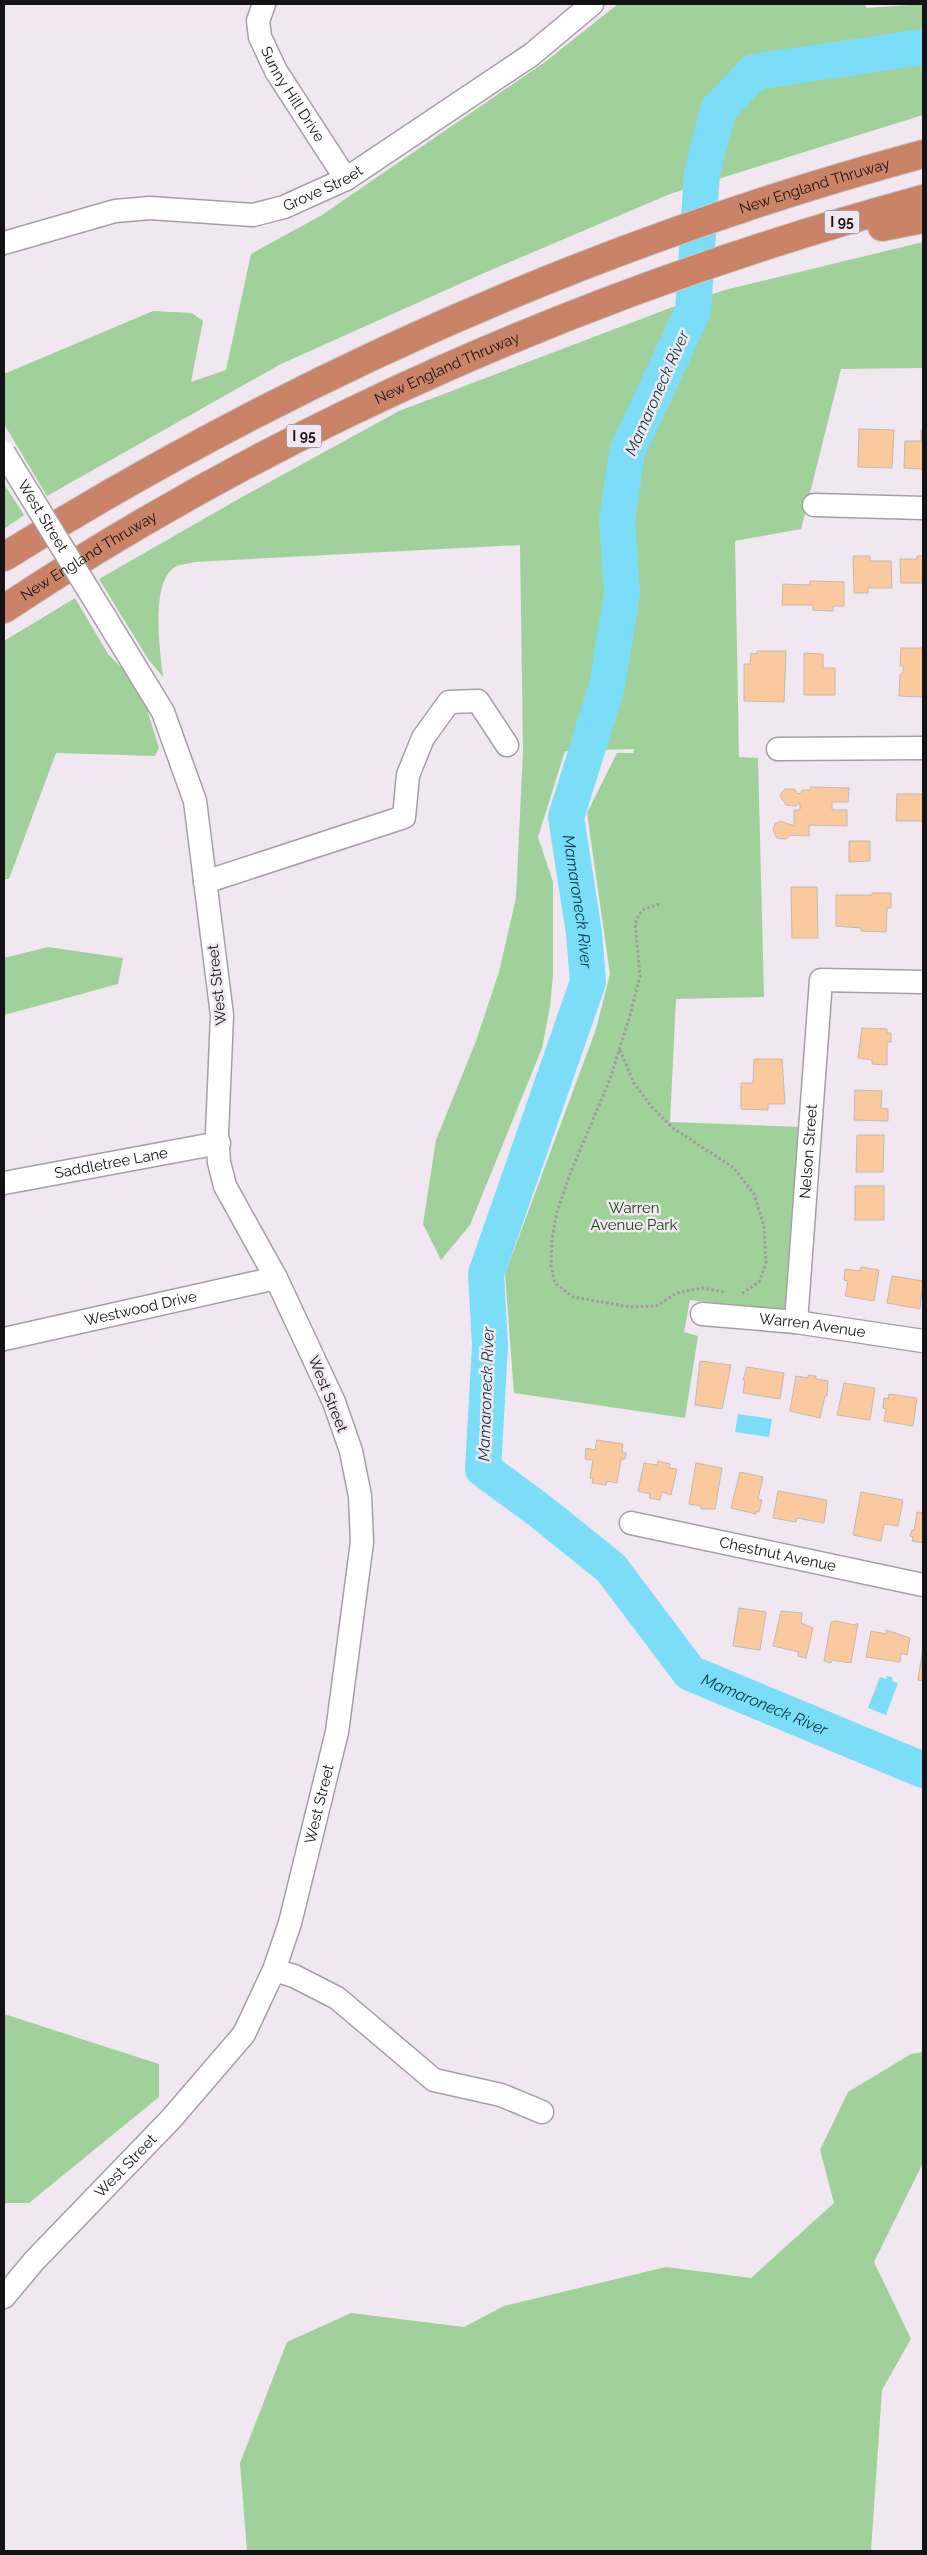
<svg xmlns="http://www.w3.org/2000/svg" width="927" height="2555" viewBox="0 0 927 2555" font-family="Raleway,sans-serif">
	<rect width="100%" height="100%" fill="#f0e7f0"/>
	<g fill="#a1d19a">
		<path d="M618,4H864L867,8L923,4V115L670,194L484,273L281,364L47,496L4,424V374L153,311L192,313L203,321L191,382L226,370L251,254L322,215L545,62Z"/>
		<path d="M923,242V368L841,369L801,529L735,541L739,757L758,758L764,997L676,999L670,1122L802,1127L790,1312L690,1300L684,1332L698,1336L685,1418L514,1393L505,1274L596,1029L610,974L587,813L617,753H633L634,749L565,751L538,837L553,882V975L550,1007L542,1048L470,1225L441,1260L423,1224L436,1140L476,1041L499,972L516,898L523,751L520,545L194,562C188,564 180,564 175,567C150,582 160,652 163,677L148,659L99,579L242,497L399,411L670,308L725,290Z"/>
		<path d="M4,484L24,515L4,529Z"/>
		<path d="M75,598L108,654L140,687L159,748L155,756L56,753L9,879H4V641Z"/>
		<path d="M48,947L123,958L118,984L4,1015V958Z"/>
		<path d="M4,2014L159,2064V2097L29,2203H4Z"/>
		<path d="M923,2052V2163L874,2262L911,2339L882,2390L871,2551H247L240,2463L287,2342L351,2313L464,2327L504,2306L666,2267L751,2278L834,2203L820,2150L848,2092L911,2054Z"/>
	</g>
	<g fill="#7cddf8">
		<path d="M738,1414L772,1419L769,1437L735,1432Z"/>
		<path d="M887,1676L893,1678L892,1681L898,1683L886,1715L868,1708L880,1677L886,1679Z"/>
	</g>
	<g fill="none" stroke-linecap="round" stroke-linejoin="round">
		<path stroke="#7cddf8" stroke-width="36" id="s1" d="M923,47L754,72L718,110L702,173L693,311L627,452L617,520L622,593L607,686L566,817L584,933L588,982L486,1274L490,1346L483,1469L540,1511L611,1568L690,1673L923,1770"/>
	</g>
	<g fill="#faca9e" stroke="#c2b9b1">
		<path d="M859,429L894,430L892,468L858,467Z"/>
		<path d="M921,430H923V469L904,468L905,441H921Z"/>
		<path d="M853,556H870V561H891L892,588H868V593H854Z"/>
		<path d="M917,556H923V583H901L900,559H917Z"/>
		<path d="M810,581L844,582V606H833V611L813,610V605H782L783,584L810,585Z"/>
		<path d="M901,648H923V697L899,696L900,675L903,672V666H900Z"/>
		<path d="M757,651H786L784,702L744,701V664H750L751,653L757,654Z"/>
		<path d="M804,653L823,654V668H835V695H804Z"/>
		<path d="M811,787L849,788L848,802H832V810H847V826L809,825V836L790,835L786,839L777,838L773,830L775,824L780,821L794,826V810H800V803L796,806L786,805L780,796L782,792L785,789H794L799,794L803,790H810Z"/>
		<path d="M897,794H923V821H896Z"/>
		<path d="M849,841H870V861L849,862Z"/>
		<path d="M791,887H817L818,938H792Z"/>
		<path d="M872,893H891V908H887L886,932L861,931V928L836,926V895H872Z"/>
		<path d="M862,1028L887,1029V1033H891V1042H887V1065L872,1064V1060L858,1058Z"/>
		<path d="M754,1059H782L785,1104H768V1110L741,1109V1083H753Z"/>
		<path d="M855,1090L882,1091L881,1108L888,1109V1121L854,1120Z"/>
		<path d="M857,1135H884L883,1172H856Z"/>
		<rect x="855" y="1186" width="29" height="34"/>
		<path d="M861,1267L879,1270L874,1301L845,1296L848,1281L844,1280L845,1269L860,1271Z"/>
		<path d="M892,1276L923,1281L920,1309L887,1303Z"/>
		<path d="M700,1361L731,1365L722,1409L695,1405Z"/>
		<path d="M747,1367L784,1373L780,1399L743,1393L745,1380H743Z"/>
		<path d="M808,1375L816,1376V1379L828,1381L827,1396H825L820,1418L790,1411L796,1376L808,1378Z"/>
		<path d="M844,1383L875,1388L870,1420L837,1415Z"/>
		<path d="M889,1394L917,1398L913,1426L884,1421L886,1409L883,1408L884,1398L888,1399Z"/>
		<path d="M597,1440L623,1444L622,1452L626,1453L625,1459H621L617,1483L607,1481L606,1485L592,1483L593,1479L590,1478L593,1460L585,1459L586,1448L595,1450Z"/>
		<path d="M658,1461L670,1464L669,1468L677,1469L671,1495L662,1492L660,1500L649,1498L650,1494L638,1491L644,1463L657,1465Z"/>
		<path d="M696,1463L722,1468L715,1509H701V1506L689,1504Z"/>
		<path d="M740,1472L763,1477L758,1499L762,1500L759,1512L756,1511V1514L731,1508Z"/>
		<path d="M778,1491L827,1500L824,1523L797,1518L796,1522L773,1518Z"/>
		<path d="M861,1492L903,1500L898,1526L884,1524L881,1541L853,1535Z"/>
		<path d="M917,1512L923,1513V1547V1543L912,1541L913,1537L910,1536L912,1530H914Z"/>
		<path d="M739,1608L766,1612L760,1650L733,1646Z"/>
		<path d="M781,1611L802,1613L801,1623L813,1628L806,1658L798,1656L799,1652L773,1646Z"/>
		<path d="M836,1621L855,1625L858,1623L851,1663L832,1660L831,1663L824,1661L831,1622Z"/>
		<path d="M886,1630L910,1638L907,1655L901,1653L900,1662L866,1657L871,1631L886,1634Z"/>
		<path d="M923,1648V1681L918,1680Z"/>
	</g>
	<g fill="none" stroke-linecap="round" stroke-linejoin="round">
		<defs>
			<g id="minor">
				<path id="s2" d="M264,4L258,21L260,37L276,71L346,179"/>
				<path id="s3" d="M4,243L115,211L150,208L253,215L284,207L346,179L531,55L592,4"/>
				<path d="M814,505L923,508"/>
				<path d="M778,749L923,748"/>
				<path d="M205,882L404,817L408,775L423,738L449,702L478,701L507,745"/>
				<path id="s4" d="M4,1183L219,1143"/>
				<path id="s5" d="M702,1314L796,1322L923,1341"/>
				<path id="s6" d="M796,1322L821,980L923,982"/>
				<path id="s7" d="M4,1339L276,1278"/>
				<path id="s8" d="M631,1523L923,1585"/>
				<path d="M274,1970L294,1976L337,1998L434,2080L501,2095L542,2112"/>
				<path id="s9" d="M4,2297L34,2261L171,2119L244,2034L274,1970L290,1923L337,1732L362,1542L360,1496L351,1451L334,1402L276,1278L225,1186L219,1162L217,1134L222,1015L195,801L163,712L105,617"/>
			</g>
			<g id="highway">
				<path d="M882,227L923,219"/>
				<path id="s10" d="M4,557C290,379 597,242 923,154"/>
				<path id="s11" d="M4,609C284,423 599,287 923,199"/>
			</g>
		</defs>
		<use href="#minor" stroke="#a69ea6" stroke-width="25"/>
		<use href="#highway" stroke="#c7c6c7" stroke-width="30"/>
		<g stroke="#a099a0" stroke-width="3" stroke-dasharray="2.5 2.5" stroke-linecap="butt">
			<path d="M659,904L642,910L635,923L640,976L631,1012L610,1079L570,1174L557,1212L552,1239L551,1266L555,1283L573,1297L630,1307L656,1306L677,1293L702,1288L724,1292"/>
			<path d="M620,1050L634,1083L651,1106L673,1128L734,1168L754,1194L764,1226L766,1264L759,1282L741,1294"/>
		</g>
		<use href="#minor" stroke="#fff" stroke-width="22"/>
		<use href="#highway" stroke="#cb8367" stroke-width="28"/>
		<defs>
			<g id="minor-bridge">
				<path id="s12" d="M4,453L105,617"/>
			</g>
		</defs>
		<use href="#minor-bridge" stroke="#a69ea6" stroke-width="25" stroke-linecap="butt"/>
		<use href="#minor-bridge" stroke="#fff" stroke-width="22"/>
	</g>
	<g text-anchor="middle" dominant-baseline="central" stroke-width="5" stroke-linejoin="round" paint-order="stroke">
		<g fill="#f0e7f0" stroke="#575257" stroke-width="1">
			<rect x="824.5" y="210.5" width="35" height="23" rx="4"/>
			<rect x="286.5" y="424.5" width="35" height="23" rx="4"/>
		</g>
		<g font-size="14" font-weight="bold" fill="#151215">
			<text x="842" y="222">I 95</text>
			<text x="304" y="436">I 95</text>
		</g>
		<g font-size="15" fill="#151215" stroke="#f0e7f0">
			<text stroke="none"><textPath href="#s2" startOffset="100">Sunny Hill Drive</textPath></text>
			<text stroke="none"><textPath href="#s10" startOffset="894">New England Thruway</textPath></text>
			<text stroke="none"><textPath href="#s3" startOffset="329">Grove Street</textPath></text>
			<text stroke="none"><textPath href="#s11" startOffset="505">New England Thruway</textPath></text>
			<text stroke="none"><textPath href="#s12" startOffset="74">West Street</textPath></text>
			<text stroke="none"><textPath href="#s11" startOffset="100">New England Thruway</textPath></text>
			<text transform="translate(217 985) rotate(-96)">West Street</text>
			<text stroke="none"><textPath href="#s6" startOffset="171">Nelson Street</textPath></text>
			<text stroke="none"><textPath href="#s4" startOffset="109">Saddletree Lane</textPath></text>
			<text stroke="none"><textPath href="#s7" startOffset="140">Westwood Drive</textPath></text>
			<text stroke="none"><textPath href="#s5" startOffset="111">Warren Avenue</textPath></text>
			<text transform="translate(328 1394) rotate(68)">West Street</text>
			<text stroke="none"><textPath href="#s8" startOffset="150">Chestnut Avenue</textPath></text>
			<text stroke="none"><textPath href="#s9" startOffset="599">West Street</textPath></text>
			<text stroke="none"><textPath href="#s9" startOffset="179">West Street</textPath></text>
		</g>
		<g font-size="15" fill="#15480d" stroke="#f0e7f0">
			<text x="634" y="1208">Warren<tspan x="634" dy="17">Avenue Park</tspan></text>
		</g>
		<g font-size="16" font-style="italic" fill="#083743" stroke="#f0e7f0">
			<text transform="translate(657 393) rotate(-66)">Mamaroneck River</text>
			<text stroke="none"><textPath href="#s1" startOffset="1041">Mamaroneck River</textPath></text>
			<text transform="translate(486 1394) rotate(-88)">Mamaroneck River</text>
			<text stroke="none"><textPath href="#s1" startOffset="2001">Mamaroneck River</textPath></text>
		</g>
	</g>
	<rect width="927" height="2555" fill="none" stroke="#151215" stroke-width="10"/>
</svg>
